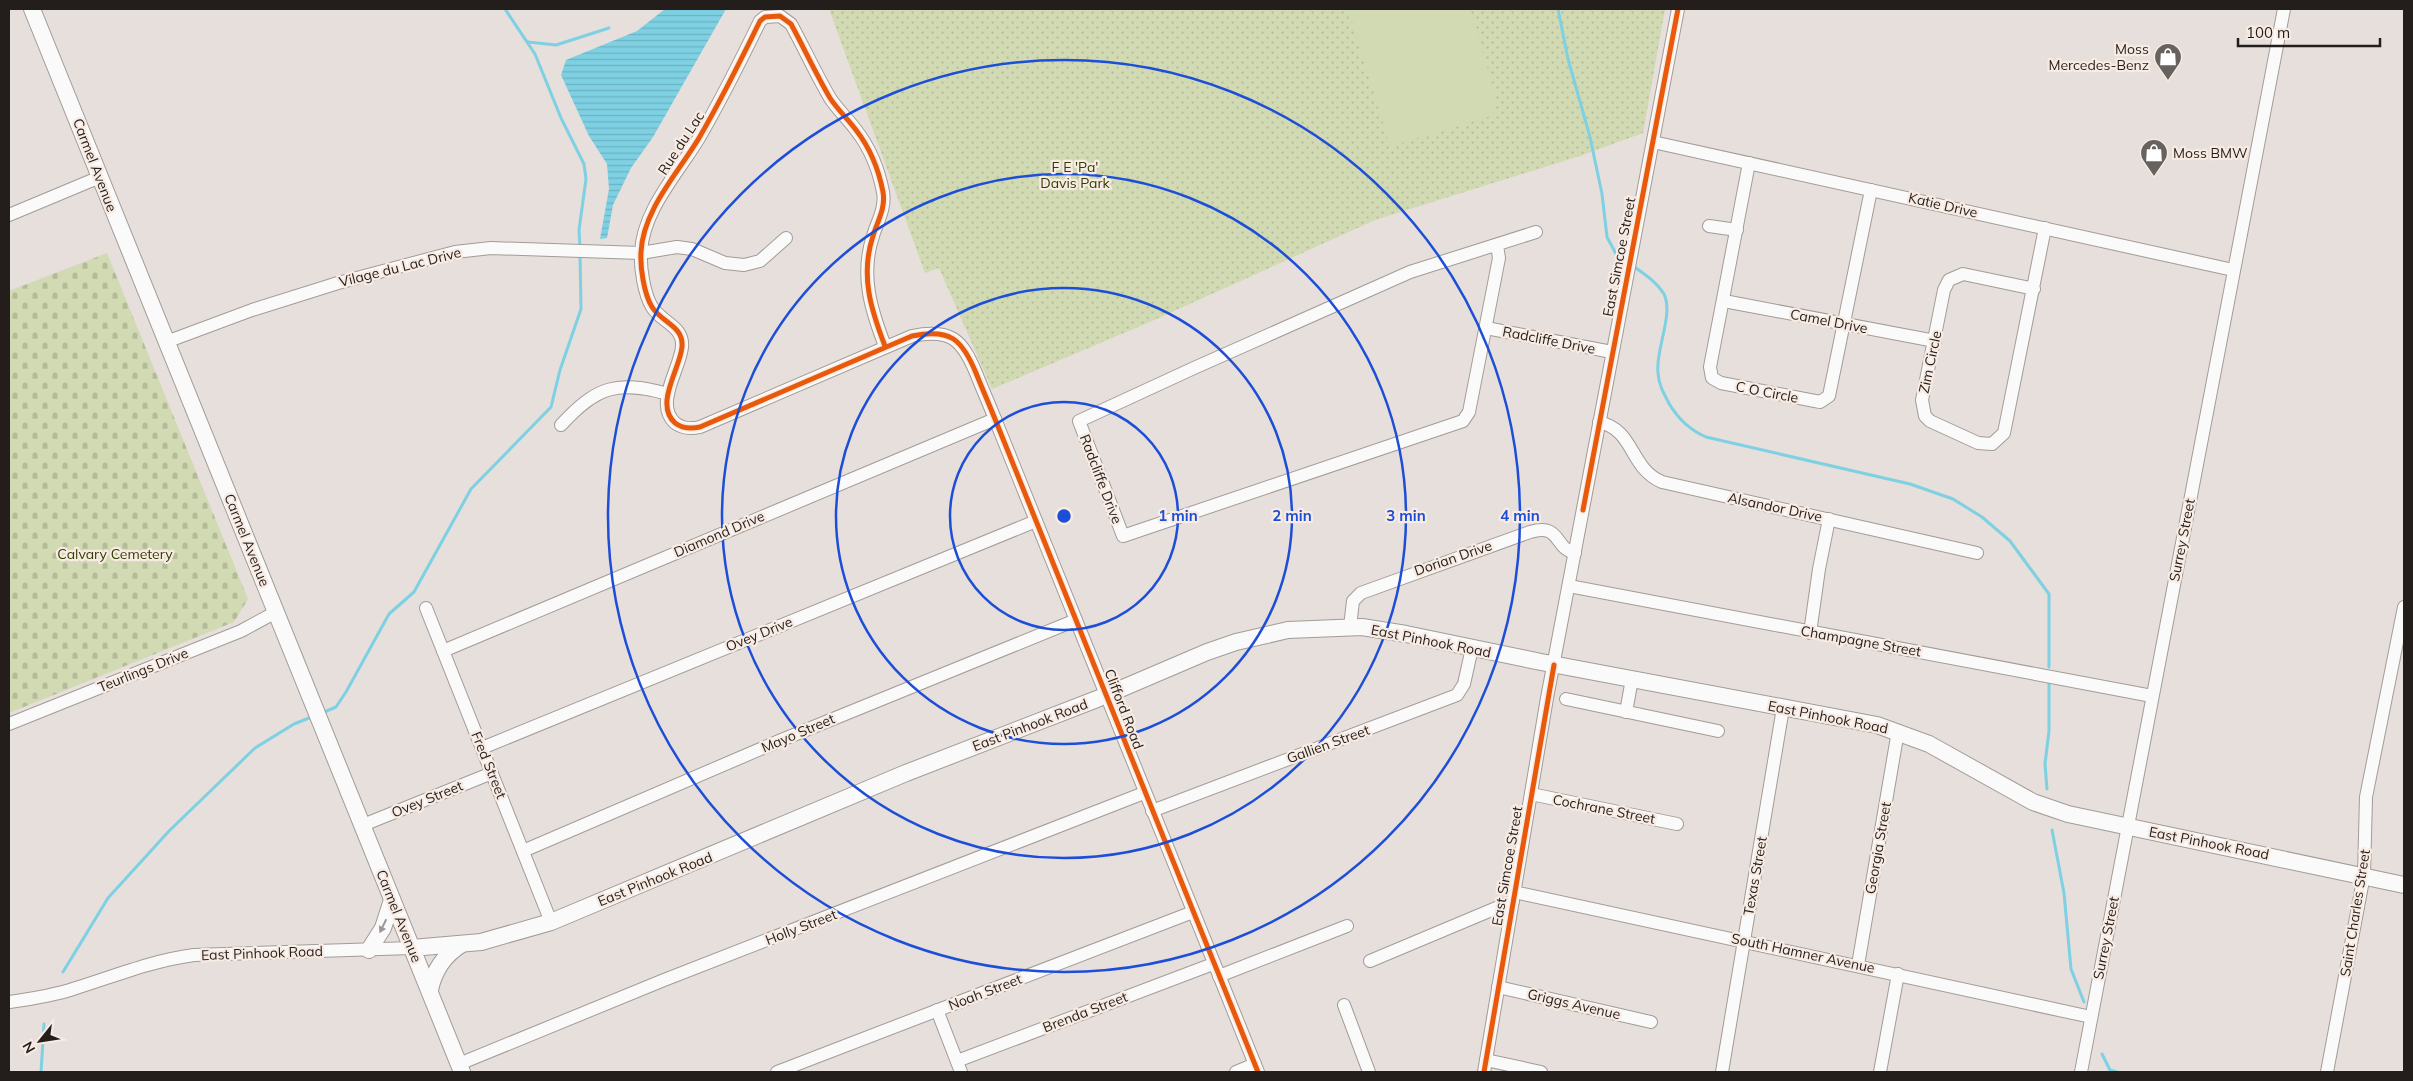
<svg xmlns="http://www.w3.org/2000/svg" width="2413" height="1081" viewBox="0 0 2413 1081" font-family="Mulish,sans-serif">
	<defs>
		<pattern id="green-dots" width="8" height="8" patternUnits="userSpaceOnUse" patternTransform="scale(1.25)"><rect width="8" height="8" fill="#d1dab3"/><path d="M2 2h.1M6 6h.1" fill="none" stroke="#b3bb99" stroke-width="1.8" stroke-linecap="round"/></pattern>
		<pattern id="cemetery-stones" width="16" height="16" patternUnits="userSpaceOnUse" patternTransform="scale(1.25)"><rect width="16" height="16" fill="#d1dab3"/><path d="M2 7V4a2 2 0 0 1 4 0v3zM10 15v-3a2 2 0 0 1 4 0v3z" fill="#b3bb99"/></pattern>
		<pattern id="water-rules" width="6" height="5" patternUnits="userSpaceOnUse" patternTransform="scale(1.25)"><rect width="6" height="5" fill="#7ed0e3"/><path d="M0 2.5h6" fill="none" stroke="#6db2c2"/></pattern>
	</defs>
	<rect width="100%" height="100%" fill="#e6dfdb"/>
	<path fill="url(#green-dots)" d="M829,9H1665L1643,133L1580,156L1375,220L1152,321L992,389L939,268L925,273Z"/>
	<path fill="url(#cemetery-stones)" d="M107,253L248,599L234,622L9,713V291Z"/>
	<path fill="#d1dab3" d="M1348,9H1470L1498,103L1492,116L1390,146Z"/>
	<path fill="url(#water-rules)" d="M665,9H726L653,137L631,168L613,205L607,238L600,239L609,189L607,164L589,136L561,75L566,60L637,31Z"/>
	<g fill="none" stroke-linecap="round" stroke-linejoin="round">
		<g stroke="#7ed0e3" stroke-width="3">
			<path d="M505,9L535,54L561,118L584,164L586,179L579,230L580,247"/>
			<path d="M1558,9L1568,59L1590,137L1602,194L1607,237L1616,254L1626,261"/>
			<path d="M528,42L556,45L609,28"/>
			<path d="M1633,266C1644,274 1657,282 1664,294C1674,315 1655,350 1658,373C1659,386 1664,394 1670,405C1679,420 1690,430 1706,437L1910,484L1953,499L1982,517L2010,541L2049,594V667"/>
			<path d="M322,713L336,707L346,692L389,614L414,592L471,489L551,407L560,370L581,309L580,253"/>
			<path d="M2047,789L2045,764L2049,731V683"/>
			<path d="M2052,830L2064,893L2071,969L2084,1002"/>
			<path d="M63,972L108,898L169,831L255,748L294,724L314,716"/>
			<path d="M2102,1054L2110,1070L2117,1072"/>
			<path d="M41,1072L44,1024"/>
		</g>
		<defs>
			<g id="minor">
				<path d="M1653,142L2233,270"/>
				<path d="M1749,163L1710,367L1712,378L1721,383L1815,401L1820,402L1829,396L1871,190"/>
				<path d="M9,215L100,177"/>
				<path d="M1709,226L1737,230"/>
				<path d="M1497,245L1499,258L1469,412L1463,421L1123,536L1079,421L1194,368L1410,272L1536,232"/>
				<path d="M2034,289L1963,274L1949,280L1944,290L1922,400L1925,416L1930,421L1978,443L1992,444L2004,433L2045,228"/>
				<path d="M1724,301L1935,341"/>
				<path d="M1486,328L1612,352"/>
				<path d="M166,342L252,310L338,283L455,252L491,248L641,253L677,247L692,249L725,263L744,265L760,261L786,238"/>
				<path d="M885,346C871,310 860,275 873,236C877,222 886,208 883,192C879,171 870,148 856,130C848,119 837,109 830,98C816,74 804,48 791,24L780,16L765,17L760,21C741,60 721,100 699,138C678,173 643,210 641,252C640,267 644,294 652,307C662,323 684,326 682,347C680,369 654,404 675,423C683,429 691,429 700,427L912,336C950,328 962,339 976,373C982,388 989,404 995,419L1258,1072"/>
				<path d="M1599,422C1635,430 1629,468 1662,482L1977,553"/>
				<path d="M561,425C597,386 617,380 668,394"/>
				<path d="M1569,586L2152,696"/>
				<path d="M426,608L551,922"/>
				<path d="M1350,627L1353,601L1361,593L1530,532C1562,523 1553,548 1575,553"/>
				<path d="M1810,633L1819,569L1829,519"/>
				<path d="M443,651L995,419"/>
				<path d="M1566,699L1718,731"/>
				<path d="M1626,712L1632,679"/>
				<path d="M9,724L241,631L276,612"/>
				<path d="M482,748L1036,521"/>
				<path d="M1531,794L1677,824"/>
				<path d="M1152,811L1457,695L1464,684L1472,648"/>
				<path d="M363,825L492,773"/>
				<path d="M523,851L779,741L1076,620"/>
				<path d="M1514,892L2091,1017"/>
				<path d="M1370,961L1513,901"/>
				<path d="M1858,965L1898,731"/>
				<path d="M1219,976L1347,926"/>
				<path d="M1498,987L1651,1022"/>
				<path d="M9,1002C30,999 52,996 73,989C115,976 150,961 194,955L412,948"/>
				<path d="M1344,1005L1369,1072"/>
				<path d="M937,1010L961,1072"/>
				<path d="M1486,1060L1541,1072"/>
				<path d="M957,1061L1213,964"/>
				<path d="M459,1064L664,980L1144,793"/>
				<path d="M777,1072L1193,912"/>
				<path d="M1236,1072L1255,1064"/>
				<path d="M1484,1072L1547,698L1678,9"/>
				<path d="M1722,1072L1783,708"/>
				<path d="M1880,1072L1898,974"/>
				<path d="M2081,1072L2284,9"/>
				<path d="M2327,1072L2364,875L2366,797L2404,607"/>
			</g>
			<g id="major">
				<path d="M32,9L462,1072"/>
				<path d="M412,948L481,942L551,922L906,773L1097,699L1207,652L1236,642L1288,630L1362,627L1406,634L1541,662L1877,725L1929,744L2033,802L2068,814L2404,885"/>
				<path d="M369,950L383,928L392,900"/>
				<path d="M430,990C434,970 444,955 462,944"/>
			</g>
		</defs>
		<use href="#minor" stroke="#a19c98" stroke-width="14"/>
		<use href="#major" stroke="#a19c98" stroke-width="18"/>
		<use href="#minor" stroke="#fbfafa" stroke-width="12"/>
		<use href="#major" stroke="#fbfafa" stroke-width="16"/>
		<defs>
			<g id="cycleway">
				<path d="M885,346C871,310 860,275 873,236C877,222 886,208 883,192C879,171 870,148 856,130C848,119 837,109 830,98C816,74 804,48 791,24L780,16L765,17L760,21C741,60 721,100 699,138C678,173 643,210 641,252C640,267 644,294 652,307C662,323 684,326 682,347C680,369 654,404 675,423C683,429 691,429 700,427L912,336C950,328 962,339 976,373C982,388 989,404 995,419L1258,1072"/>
				<path d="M1583,510L1678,9"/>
				<path d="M1484,1072L1554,665"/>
			</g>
		</defs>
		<use href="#cycleway" stroke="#f8ebe3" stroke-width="8"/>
		<use href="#cycleway" stroke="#e8590c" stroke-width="5"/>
	</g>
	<defs><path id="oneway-solid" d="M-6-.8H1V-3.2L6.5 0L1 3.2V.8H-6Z" transform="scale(1.25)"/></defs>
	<use fill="#9a9796" href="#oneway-solid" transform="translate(383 926) rotate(116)"/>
	<g fill="none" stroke="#1d4ed8" stroke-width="2.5">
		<circle cx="1064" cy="516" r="114"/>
		<circle cx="1064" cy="516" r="228"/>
		<circle cx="1064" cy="516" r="342"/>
		<circle cx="1064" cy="516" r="456"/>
	</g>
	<defs>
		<symbol id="shop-pin" viewBox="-11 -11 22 30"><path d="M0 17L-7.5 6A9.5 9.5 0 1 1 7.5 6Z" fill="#67625e" stroke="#f8ebe3"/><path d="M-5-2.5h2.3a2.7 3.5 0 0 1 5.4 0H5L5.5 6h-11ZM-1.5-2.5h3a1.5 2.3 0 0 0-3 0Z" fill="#fff"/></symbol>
	</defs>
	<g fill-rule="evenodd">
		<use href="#shop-pin" x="2152" y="41" width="32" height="43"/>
		<use href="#shop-pin" x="2138" y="137" width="32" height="43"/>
	</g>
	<g text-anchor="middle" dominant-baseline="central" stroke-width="4.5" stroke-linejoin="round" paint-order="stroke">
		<g font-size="14" fill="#231e1b" stroke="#f8ebe3" text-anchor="end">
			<text x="2149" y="49">Moss<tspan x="2149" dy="16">Mercedes-Benz</tspan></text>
			<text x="2173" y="153" text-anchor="start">Moss BMW</text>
		</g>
		<g font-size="14" fill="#231e1b" stroke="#f8ebe3">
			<text transform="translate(681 143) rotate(-57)">Rue du Lac</text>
			<text transform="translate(95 165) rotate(69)">Carmel Avenue</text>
			<text transform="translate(1943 205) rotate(13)">Katie Drive</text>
			<text transform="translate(1619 257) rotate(-79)">East Simcoe Street</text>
			<text transform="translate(400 267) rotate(-14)">Vilage du Lac Drive</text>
			<text transform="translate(1829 321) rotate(11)">Camel Drive</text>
			<text transform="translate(1549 340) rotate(11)">Radcliffe Drive</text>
			<text transform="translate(1930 362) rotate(-78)">Zim Circle</text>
			<text transform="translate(1767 392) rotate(11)">C O Circle</text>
			<text transform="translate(1101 479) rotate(69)">Radcliffe Drive</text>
			<text transform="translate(1775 507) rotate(12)">Alsandor Drive</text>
			<text transform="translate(719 534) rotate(-23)">Diamond Drive</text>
			<text transform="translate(247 540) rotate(68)">Carmel Avenue</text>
			<text transform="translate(2182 540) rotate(-79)">Surrey Street</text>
			<text transform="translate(1453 558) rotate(-19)">Dorian Drive</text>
			<text transform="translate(759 634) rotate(-22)">Ovey Drive</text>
			<text transform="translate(1431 641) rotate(11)">East Pinhook Road</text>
			<text transform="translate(1861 641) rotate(10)">Champagne Street</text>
			<text transform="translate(143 670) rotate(-22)">Teurlings Drive</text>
			<text transform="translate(1124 709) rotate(69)">Clifford Road</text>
			<text transform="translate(1828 717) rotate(11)">East Pinhook Road</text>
			<text transform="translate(1030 725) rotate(-21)">East Pinhook Road</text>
			<text transform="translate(798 733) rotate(-23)">Mayo Street</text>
			<text transform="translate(1328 744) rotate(-20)">Gallien Street</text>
			<text transform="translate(489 765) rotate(68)">Fred Street</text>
			<text transform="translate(427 799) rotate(-22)">Ovey Street</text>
			<text transform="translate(1604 809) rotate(11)">Cochrane Street</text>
			<text transform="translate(2209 843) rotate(11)">East Pinhook Road</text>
			<text transform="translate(1878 848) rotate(-80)">Georgia Street</text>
			<text transform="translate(1507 866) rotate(-80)">East Simcoe Street</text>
			<text transform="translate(1755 876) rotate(-80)">Texas Street</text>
			<text transform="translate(655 879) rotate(-22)">East Pinhook Road</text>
			<text transform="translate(2355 913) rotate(-81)">Saint Charles Street</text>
			<text transform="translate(399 916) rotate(68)">Carmel Avenue</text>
			<text transform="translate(801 927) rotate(-21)">Holly Street</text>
			<text transform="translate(2106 938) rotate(-79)">Surrey Street</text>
			<text transform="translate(262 953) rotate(-2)">East Pinhook Road</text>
			<text transform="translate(1803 953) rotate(12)">South Hamner Avenue</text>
			<text transform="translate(985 992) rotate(-21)">Noah Street</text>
			<text transform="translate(1574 1004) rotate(13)">Griggs Avenue</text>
			<text transform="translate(1085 1012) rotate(-21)">Brenda Street</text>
		</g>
		<g font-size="14" fill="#313f00" stroke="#f8ebe3">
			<text x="1075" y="167">F E 'Pa'<tspan x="1075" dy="16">Davis Park</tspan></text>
			<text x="115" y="554">Calvary Cemetery</text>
		</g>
	</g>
	<circle cx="1064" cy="516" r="8" fill="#1d4ed8" stroke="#f8ebe3" stroke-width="2.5"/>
	<g font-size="15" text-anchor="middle" font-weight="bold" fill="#1d4ed8" stroke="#f8ebe3" stroke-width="4.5" stroke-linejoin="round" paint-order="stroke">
		<text x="1178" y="521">1 min</text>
		<text x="1292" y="521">2 min</text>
		<text x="1406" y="521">3 min</text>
		<text x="1520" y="521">4 min</text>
	</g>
	<rect width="2413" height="1081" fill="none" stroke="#231e1b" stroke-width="20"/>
	<g transform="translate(40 1041) rotate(240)" stroke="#f8ebe3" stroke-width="4" paint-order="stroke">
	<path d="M0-4L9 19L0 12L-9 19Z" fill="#231e1b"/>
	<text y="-8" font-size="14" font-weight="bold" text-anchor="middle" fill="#231e1b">N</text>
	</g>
	<path d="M2238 38v8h142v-8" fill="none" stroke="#231e1b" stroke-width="2.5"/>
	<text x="2246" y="38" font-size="15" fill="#231e1b" stroke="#f8ebe3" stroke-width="4" paint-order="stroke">100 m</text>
</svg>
